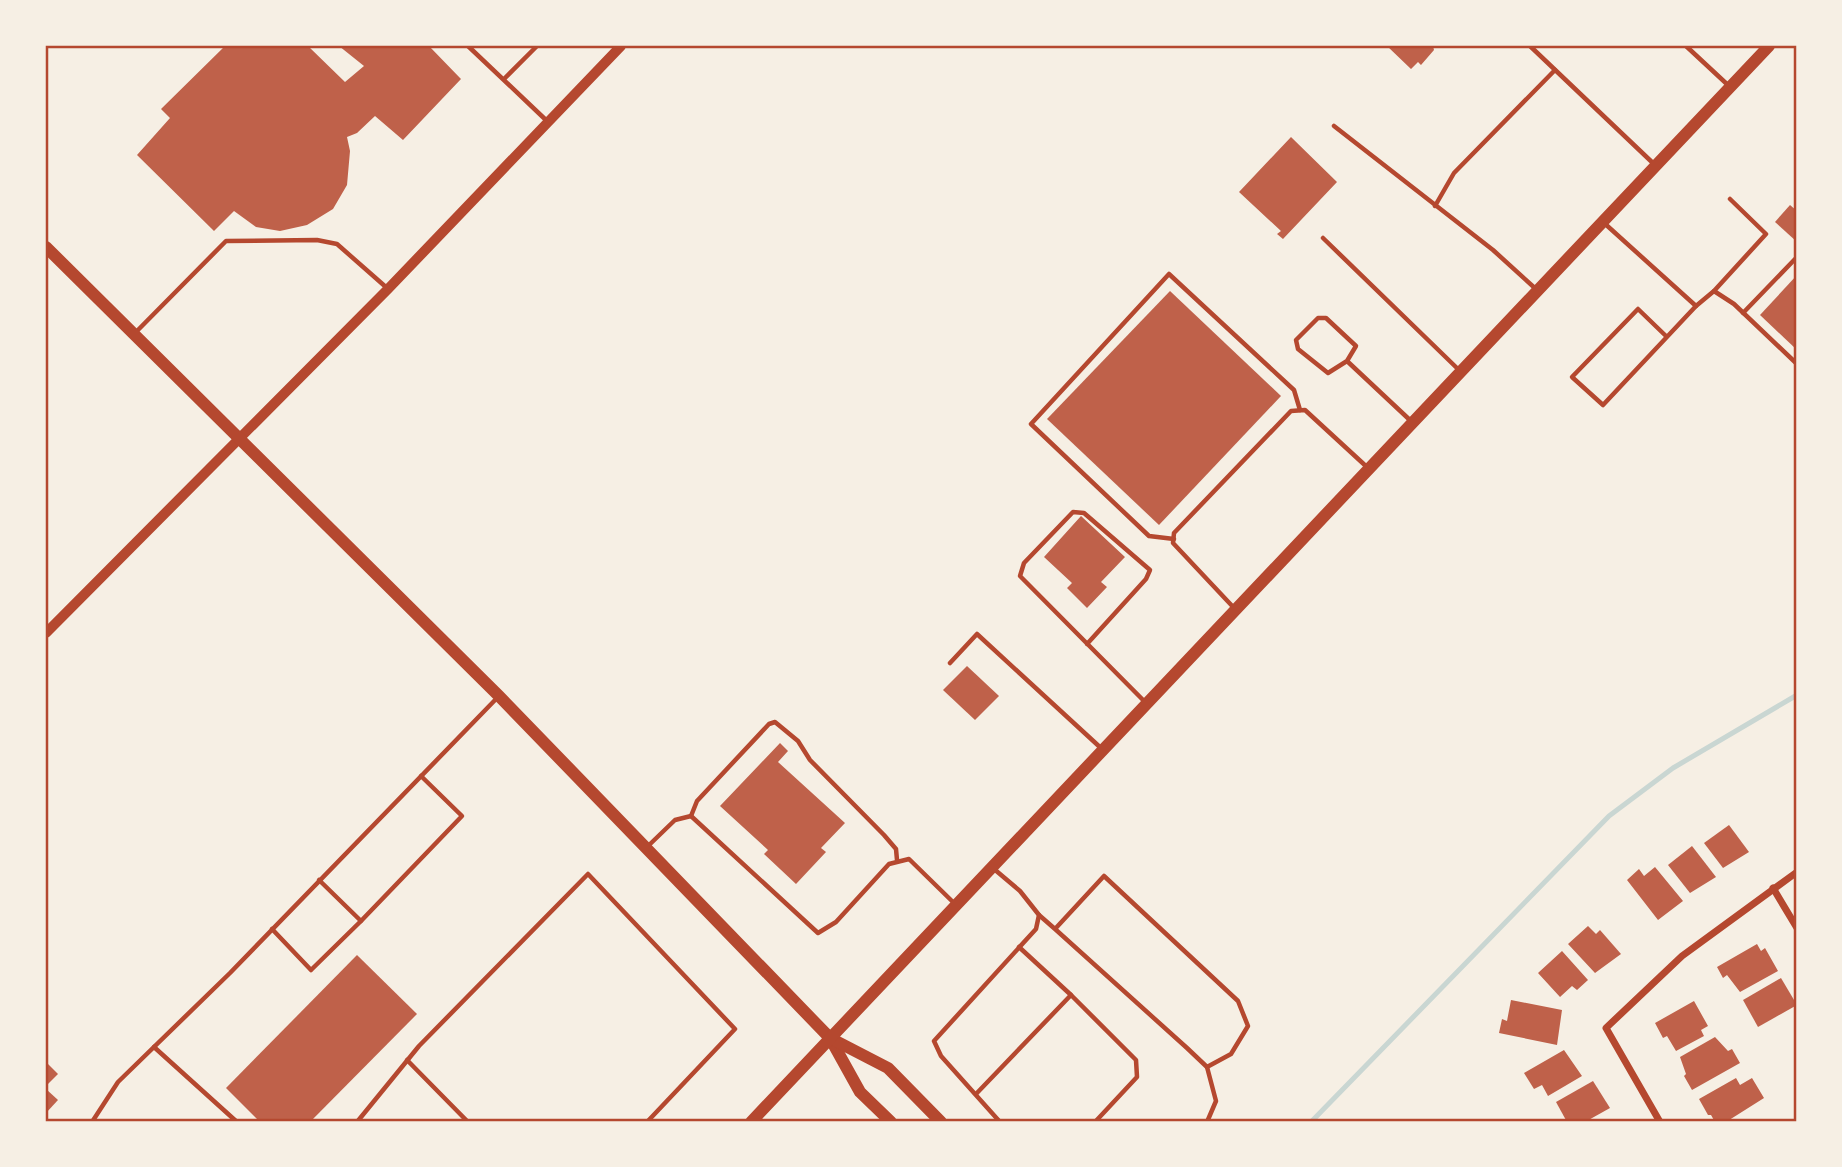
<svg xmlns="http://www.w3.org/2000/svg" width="1842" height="1167" font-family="'Playfair Display',serif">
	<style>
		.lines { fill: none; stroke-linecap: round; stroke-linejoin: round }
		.stream { stroke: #c9d6d2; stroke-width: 5 }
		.building { fill: #bf614a }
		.service { stroke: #b5482f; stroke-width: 4.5 }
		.minor { stroke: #b5482f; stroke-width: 7 }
		.tertiary { stroke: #b5482f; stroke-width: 10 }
		.secondary { stroke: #b5482f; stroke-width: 12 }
		.neatline { fill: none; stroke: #b5482f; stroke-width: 2.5 }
	</style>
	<rect width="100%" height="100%" fill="#f6efe4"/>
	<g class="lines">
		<!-- stream -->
		<path class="stream" d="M 1311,1122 L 1609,816 L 1673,768 L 1797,695"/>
	</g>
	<!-- building -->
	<g class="building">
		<path d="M 225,46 L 308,46 L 345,82 L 364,66 L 339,46 L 429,46 L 461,79 L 403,140 L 375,116 L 357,133 L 347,137 L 350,151 L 347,185 L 333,209 L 307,225 L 280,231 L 256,227 L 234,211 L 214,231 L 137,155 L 170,118 L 161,109 Z"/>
		<path d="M 1387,46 L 1433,46 L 1434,50 L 1421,65 L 1418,62 L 1411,69 Z"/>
		<path d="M 1291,137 L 1337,182 L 1283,239 L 1277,234 L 1281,231 L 1239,192 Z"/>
		<path d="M 1790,205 L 1797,211 L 1797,242 L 1775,222 Z"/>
		<path d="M 1797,275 L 1797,350 L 1760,315 Z"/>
		<path d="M 1170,291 L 1281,396 L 1159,525 L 1047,419 Z"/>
		<path d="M 1081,516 L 1125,557 L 1101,582 L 1107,587 L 1087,608 L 1067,588 L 1072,583 L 1044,557 Z"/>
		<path d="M 967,666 L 999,696 L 975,720 L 943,690 Z"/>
		<path d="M 780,743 L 788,751 L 778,762 L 845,823 L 821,848 L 826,852 L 796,884 L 764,854 L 768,850 L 720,806 Z"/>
		<path d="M 1729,825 L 1749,852 L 1723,868 L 1704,843 Z"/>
		<path d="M 1692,846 L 1716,877 L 1690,893 L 1668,865 Z"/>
		<path d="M 1655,867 L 1683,901 L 1658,920 L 1627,880 L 1639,869 L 1644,876 Z"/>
		<path d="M 1588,926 L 1596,934 L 1600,930 L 1621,954 L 1595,973 L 1568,944 Z"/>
		<path d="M 1757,944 L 1761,951 L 1765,948 L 1778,971 L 1740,992 L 1727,975 L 1723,978 L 1717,967 Z"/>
		<path d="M 1562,951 L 1588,980 L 1577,990 L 1572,986 L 1560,997 L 1538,973 Z"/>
		<path d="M 357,955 L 417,1014 L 310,1122 L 260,1122 L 226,1088 Z"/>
		<path d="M 1781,978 L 1797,1005 L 1758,1027 L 1743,1000 Z"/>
		<path d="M 1511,1000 L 1562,1010 L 1557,1045 L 1499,1033 L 1502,1019 L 1507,1021 Z"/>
		<path d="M 1694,1001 L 1708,1026 L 1701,1030 L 1704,1036 L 1676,1051 L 1667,1036 L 1663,1038 L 1655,1023 Z"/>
		<path d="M 1715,1037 L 1728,1051 L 1732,1049 L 1740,1063 L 1692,1090 L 1684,1076 L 1686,1074 L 1680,1057 Z"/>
		<path d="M 1564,1050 L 1582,1076 L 1548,1096 L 1542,1085 L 1534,1089 L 1524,1073 Z"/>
		<path d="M 46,1062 L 58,1074 L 46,1086 Z"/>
		<path d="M 1736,1078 L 1740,1085 L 1752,1078 L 1764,1098 L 1726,1122 L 1715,1122 L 1711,1115 L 1708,1115 L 1699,1099 Z"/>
		<path d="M 1593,1081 L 1610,1108 L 1585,1122 L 1567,1122 L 1556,1102 Z"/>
		<path d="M 46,1089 L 58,1100 L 46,1113 Z"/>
	</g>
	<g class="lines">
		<!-- service -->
		<g class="service">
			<path d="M 468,46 L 547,121"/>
			<path d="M 1530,46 L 1655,165"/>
			<path d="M 1686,46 L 1729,86"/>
			<path d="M 504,79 L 537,46"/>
			<path d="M 1334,126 L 1493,250 L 1537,290"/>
			<path d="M 1435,206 L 1454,173 L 1555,70"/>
			<path d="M 1603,222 L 1696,306 L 1714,291 L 1734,304 L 1797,364"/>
			<path d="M 1323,238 L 1460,371"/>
			<path d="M 1714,291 L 1766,234 L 1730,199"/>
			<path d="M 1743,313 L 1797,257"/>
			<path d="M 136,332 L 226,241 L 317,240 L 337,244 L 387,288"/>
			<path d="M 1667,337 L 1638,309 L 1572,377 L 1603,405 L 1696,306"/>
			<path d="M 1347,361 L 1356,346 L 1326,318 L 1318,318 L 1296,340 L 1298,349 L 1328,373 L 1347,361 L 1412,422"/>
			<path d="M 1174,539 L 1149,536 L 1031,424 L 1169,274 L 1294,390 L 1300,410"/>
			<path d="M 1235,609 L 1173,543 L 1174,533 L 1291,411 L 1305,410 L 1368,468"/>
			<path d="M 1087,644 L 1146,579 L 1150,570 L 1084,513 L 1073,512 L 1024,563 L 1020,576 L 1146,703"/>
			<path d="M 950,663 L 977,634 L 1102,749"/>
			<path d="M 691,816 L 697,801 L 769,724 L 775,722 L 798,741 L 810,760 L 884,835 L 896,849 L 897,860"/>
			<path d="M 647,847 L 675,820 L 691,816 L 818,933 L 836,922 L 889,864 L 909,859 L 955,904"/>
			<path d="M 994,869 L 1020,891 L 1039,915 L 1036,929 L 934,1041 L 941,1056 L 1000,1122"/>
			<path d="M 319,880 L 361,921 L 462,816 L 421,776"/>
			<path d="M 1039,915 L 1055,929 L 1187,1048 L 1207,1067 L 1231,1054 L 1248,1026 L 1238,1001 L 1104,876 L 1055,929"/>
			<path d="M 272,929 L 311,970 L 361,921"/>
			<path d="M 1071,995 L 1136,1060 L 1137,1077 L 1095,1122"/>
			<path d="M 154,1047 L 237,1122"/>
			<path d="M 407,1060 L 468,1122"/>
			<path d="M 1207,1067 L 1216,1101 L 1207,1122"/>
			<path d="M 976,1094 L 1071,995 L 1019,947"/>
			<path d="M 92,1122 L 118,1082 L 230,973 L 497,698"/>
			<path d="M 357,1122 L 419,1046 L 588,874 L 735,1029 L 647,1122"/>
		</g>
		<!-- minor -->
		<g class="minor">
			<path d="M 1773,888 L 1797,928"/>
			<path d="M 1660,1122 L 1606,1028 L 1682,956 L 1797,872"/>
		</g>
		<!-- tertiary -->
		<path class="tertiary" d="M 46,633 L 388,289 L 621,46"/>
		<!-- secondary -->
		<g class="secondary">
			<path d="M 46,247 L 499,696 L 830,1038 L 860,1092 L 891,1122"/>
			<path d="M 830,1038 L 888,1068 L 941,1122"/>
			<path d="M 751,1122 L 1769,46"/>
		</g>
	</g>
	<!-- border -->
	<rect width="1842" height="1167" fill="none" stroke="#f6efe4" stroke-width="94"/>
	<rect x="47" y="47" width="1748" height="1073" class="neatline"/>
</svg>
